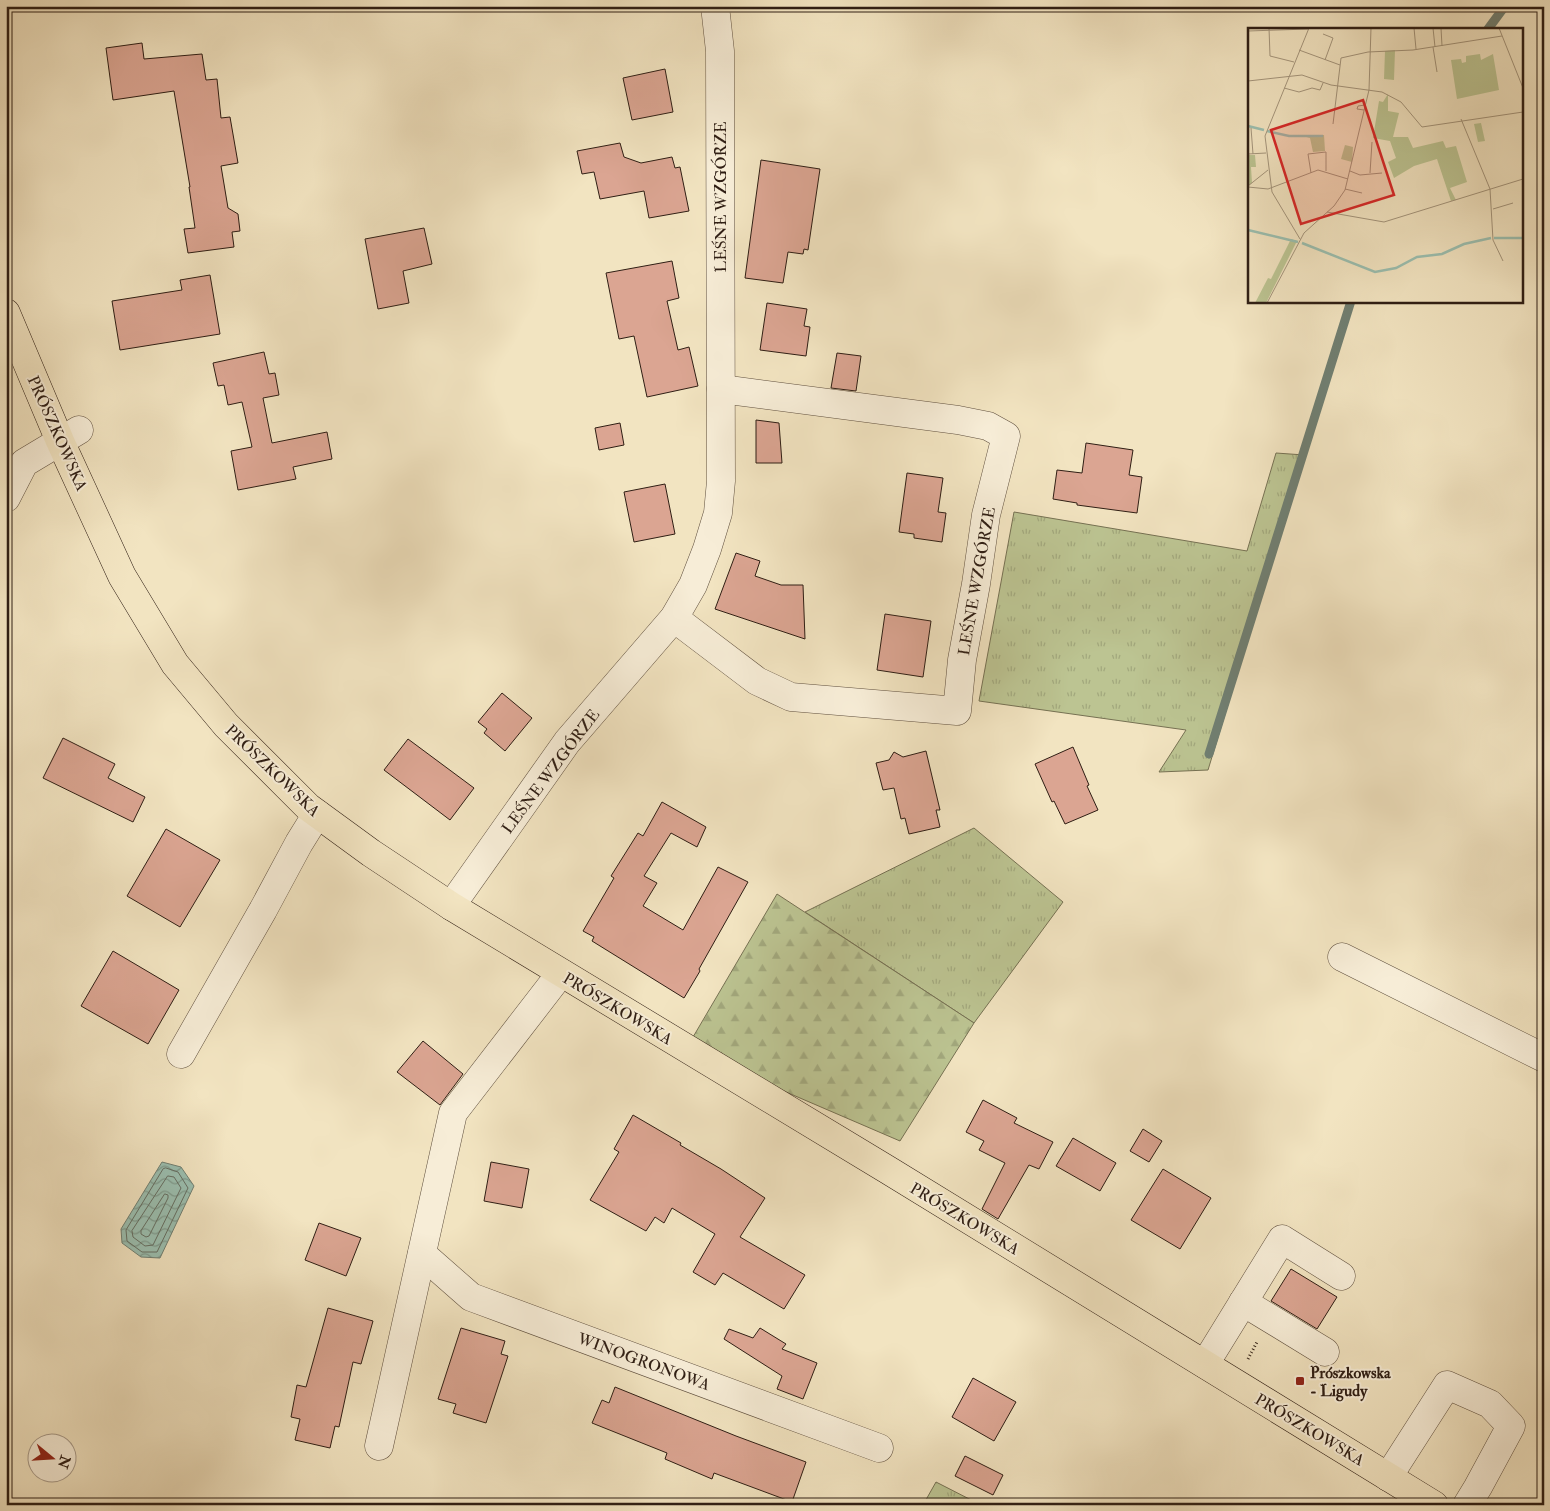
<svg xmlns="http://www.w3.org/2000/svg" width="1550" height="1511" font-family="'IM FELL Double Pica',serif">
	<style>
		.grass { fill: url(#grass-tufts); stroke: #767153 }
		.forest { fill: url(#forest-firs); stroke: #767153 }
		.water { fill: url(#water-waves); stroke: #707f72 }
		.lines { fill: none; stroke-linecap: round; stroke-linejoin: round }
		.shore { stroke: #656e62; stroke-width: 1 }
		.stream { stroke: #707f72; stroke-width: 9 }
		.building { fill: #dba592; stroke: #2f1e14 }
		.minor-casing { stroke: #60503f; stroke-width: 29 }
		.major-casing { stroke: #2f1e14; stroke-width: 29 }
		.path { stroke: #2f1e14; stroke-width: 3; stroke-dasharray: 1 2.5; stroke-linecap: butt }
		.minor { stroke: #f7edd7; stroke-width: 28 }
		.major { stroke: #f2e4c1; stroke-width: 28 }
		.poi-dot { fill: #8f2418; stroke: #f7edd7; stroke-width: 2 }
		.labels { text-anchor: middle; stroke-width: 4; stroke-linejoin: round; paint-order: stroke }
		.street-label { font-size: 16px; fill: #2f1e14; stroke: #f7edd7 }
		.poi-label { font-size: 16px; font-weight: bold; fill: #2f1e14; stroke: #f7edd7; text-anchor: start }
		.inset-river { fill: none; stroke: #9bbfb0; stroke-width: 2.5 }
		.inset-road { fill: none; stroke: #a4957c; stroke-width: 1 }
		.view { fill: #d62828; fill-opacity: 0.15; stroke: #d62828; stroke-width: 2.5 }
		.inset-edge { fill: none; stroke: #2f1e14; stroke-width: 2.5 }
	</style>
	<defs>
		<pattern id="grass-tufts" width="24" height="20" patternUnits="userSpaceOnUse" patternTransform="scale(1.25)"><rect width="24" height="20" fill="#bcc492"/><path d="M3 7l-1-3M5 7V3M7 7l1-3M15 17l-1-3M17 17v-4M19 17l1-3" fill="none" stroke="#a2a87d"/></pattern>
		<pattern id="forest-firs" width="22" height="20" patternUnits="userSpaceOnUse" patternTransform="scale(1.25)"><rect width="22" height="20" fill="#bcc492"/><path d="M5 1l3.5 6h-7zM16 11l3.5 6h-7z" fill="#a2a87d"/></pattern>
		<pattern id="water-waves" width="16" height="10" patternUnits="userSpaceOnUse" patternTransform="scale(1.25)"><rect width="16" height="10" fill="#9bbfb0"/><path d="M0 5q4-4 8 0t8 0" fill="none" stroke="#7f9b8e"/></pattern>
	</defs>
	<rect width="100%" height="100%" fill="#f2e4c1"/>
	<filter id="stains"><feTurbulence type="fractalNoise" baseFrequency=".004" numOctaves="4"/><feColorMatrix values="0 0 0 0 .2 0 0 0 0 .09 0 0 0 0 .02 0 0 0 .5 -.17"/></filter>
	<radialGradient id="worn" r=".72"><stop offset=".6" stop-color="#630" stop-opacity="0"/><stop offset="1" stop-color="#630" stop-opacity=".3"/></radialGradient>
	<!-- grass -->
	<g class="grass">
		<path d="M 1276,453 L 1304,455 L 1208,770 L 1159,772 L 1186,730 L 979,701 L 1014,512 L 1247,551 Z"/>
		<path d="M 974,828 L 1063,902 L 974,1023 L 805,912 Z"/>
		<path d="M 936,1482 L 981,1505 L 923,1505 Z"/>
	</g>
	<!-- forest -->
	<path class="forest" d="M 777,894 L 974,1023 L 900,1141 L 686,1049 Z"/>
	<!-- water -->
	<path class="water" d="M 162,1162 L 181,1167 L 194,1186 L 160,1258 L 141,1257 L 122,1243 L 121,1229 Z"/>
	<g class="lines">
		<!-- shore -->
		<g class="shore">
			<path d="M 166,1168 L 178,1172 L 188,1188 L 157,1252 L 142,1252 L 127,1241 L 126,1230 L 163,1169 Z"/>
			<path d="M 168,1176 L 174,1177 L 181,1188 L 153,1245 L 145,1246 L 133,1237 L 132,1231 Z"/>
			<path d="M 165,1194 L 168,1195 L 168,1198 L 149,1236 L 146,1237 L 141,1234 L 141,1231 Z"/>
		</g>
		<!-- stream -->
		<g class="stream">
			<path d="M 1488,29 L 1505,6"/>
			<path d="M 1209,754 L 1351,301"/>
		</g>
	</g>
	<!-- building -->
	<g class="building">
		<path d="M 142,43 L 144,59 L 202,54 L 206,80 L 217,79 L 221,118 L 230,117 L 238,163 L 221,166 L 228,208 L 238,214 L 240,231 L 232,232 L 234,247 L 188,253 L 184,229 L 195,228 L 189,187 L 190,187 L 174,91 L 113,100 L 106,48 Z"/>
		<path d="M 665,69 L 673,112 L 632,120 L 623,78 Z"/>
		<path d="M 620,143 L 624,157 L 641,163 L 672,157 L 675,168 L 680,167 L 689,211 L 649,218 L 644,191 L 600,199 L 594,172 L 582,174 L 577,151 Z"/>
		<path d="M 761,160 L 820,169 L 808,250 L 804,249 L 803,254 L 788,252 L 783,283 L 745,278 Z"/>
		<path d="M 424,228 L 432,264 L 403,271 L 409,303 L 378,309 L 365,239 Z"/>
		<path d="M 672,261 L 679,298 L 667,301 L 678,350 L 689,347 L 698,386 L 647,397 L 634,336 L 619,339 L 606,273 Z"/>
		<path d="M 210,275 L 220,334 L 120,350 L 112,301 L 182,290 L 180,280 Z"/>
		<path d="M 767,303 L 807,309 L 804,326 L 810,327 L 806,356 L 760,350 Z"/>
		<path d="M 264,352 L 269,374 L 275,373 L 279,395 L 263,398 L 272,443 L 327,432 L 332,459 L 293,467 L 296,479 L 238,490 L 231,451 L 252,447 L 242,402 L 228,405 L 224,385 L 218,386 L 213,363 Z"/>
		<path d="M 837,353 L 861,356 L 856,391 L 831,388 Z"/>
		<path d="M 756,420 L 779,423 L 782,463 L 756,463 Z"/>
		<path d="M 620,423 L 624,445 L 599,450 L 595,428 Z"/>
		<path d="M 1086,443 L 1133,450 L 1129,475 L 1142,477 L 1137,513 L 1077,505 L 1077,503 L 1053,499 L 1057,470 L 1082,473 Z"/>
		<path d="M 907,473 L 943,478 L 938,512 L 946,513 L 942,542 L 914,538 L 914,534 L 899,532 Z"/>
		<path d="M 665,484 L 675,534 L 634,542 L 624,492 Z"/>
		<path d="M 736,553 L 760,561 L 755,576 L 781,585 L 803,585 L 805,639 L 715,609 Z"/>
		<path d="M 885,614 L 931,621 L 923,677 L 877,670 Z"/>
		<path d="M 502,693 L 532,718 L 505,751 L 484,733 L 487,729 L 478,722 Z"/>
		<path d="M 63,738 L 115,764 L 108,778 L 145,797 L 133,822 L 43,778 Z"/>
		<path d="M 408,739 L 474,788 L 450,820 L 384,770 Z"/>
		<path d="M 1073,747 L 1089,785 L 1087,786 L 1098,810 L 1065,824 L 1054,801 L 1052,802 L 1035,764 Z"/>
		<path d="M 926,751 L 940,810 L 936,810 L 940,827 L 909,834 L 905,818 L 901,819 L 894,788 L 883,790 L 876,763 L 889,760 L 894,752 L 903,757 Z"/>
		<path d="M 662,802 L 706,827 L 697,847 L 671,833 L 644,876 L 657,883 L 643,906 L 683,930 L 718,867 L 748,882 L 699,969 L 700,971 L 684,998 L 592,941 L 594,937 L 583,931 L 614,878 L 611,876 L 638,833 L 643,836 Z"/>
		<path d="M 166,829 L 220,860 L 180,927 L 127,896 Z"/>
		<path d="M 113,951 L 179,990 L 148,1044 L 81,1006 Z"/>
		<path d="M 423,1041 L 463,1074 L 440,1105 L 397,1072 Z"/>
		<path d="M 983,1100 L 1017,1118 L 1014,1123 L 1053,1142 L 1039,1169 L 1029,1165 L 998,1219 L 982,1209 L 1005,1163 L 979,1150 L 984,1141 L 966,1132 Z"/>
		<path d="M 633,1115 L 681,1143 L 680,1145 L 721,1169 L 765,1198 L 740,1237 L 805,1275 L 784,1309 L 723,1273 L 715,1285 L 693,1272 L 715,1234 L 672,1208 L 664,1223 L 655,1217 L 646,1231 L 590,1200 L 619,1152 L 614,1149 Z"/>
		<path d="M 1143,1129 L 1162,1141 L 1149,1162 L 1130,1151 Z"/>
		<path d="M 1073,1138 L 1116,1163 L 1100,1191 L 1056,1166 Z"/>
		<path d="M 491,1162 L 529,1169 L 522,1208 L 484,1201 Z"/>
		<path d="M 1163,1169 L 1211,1198 L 1180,1249 L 1131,1220 Z"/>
		<path d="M 319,1223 L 361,1238 L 346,1276 L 305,1260 Z"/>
		<path d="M 1291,1269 L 1337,1297 L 1317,1329 L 1271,1301 Z"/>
		<path d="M 328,1308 L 373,1321 L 361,1364 L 353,1362 L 339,1427 L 335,1426 L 330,1448 L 295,1440 L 300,1419 L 291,1417 L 297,1385 L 306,1387 Z"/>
		<path d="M 461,1328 L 505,1341 L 501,1354 L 508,1356 L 486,1423 L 453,1413 L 456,1404 L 438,1399 Z"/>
		<path d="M 760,1328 L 786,1344 L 782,1349 L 817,1363 L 803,1399 L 777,1389 L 782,1376 L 724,1339 L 729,1329 L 753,1338 Z"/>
		<path d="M 973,1378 L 1016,1402 L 994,1441 L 952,1417 Z"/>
		<path d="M 615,1387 L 736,1436 L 806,1462 L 792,1502 L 714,1473 L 712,1479 L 665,1459 L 667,1453 L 592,1423 L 602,1400 L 609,1403 Z"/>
		<path d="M 965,1456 L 1003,1475 L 993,1495 L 955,1476 Z"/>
	</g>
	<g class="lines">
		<!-- minor casing -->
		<g class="minor-casing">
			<g id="minor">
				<path d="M 6,498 L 24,463 L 79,430"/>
				<path d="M 674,618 L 757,681 L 791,697 L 957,711 L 962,660 L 976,584 L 986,515 L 1006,436 L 988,426 L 958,420 L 721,389"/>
				<path d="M 451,906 L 567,742 L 674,618 L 693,585 L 707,549 L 718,513 L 721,481 L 720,51 L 715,6"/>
				<path d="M 1342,957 L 1544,1058"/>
				<path d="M 181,1054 L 263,910 L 299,843 L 317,814"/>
				<path d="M 422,1254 L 471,1297 L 879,1448"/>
				<path d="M 1243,1302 L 1325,1352"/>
				<path d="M 1205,1364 L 1282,1239 L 1341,1276"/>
				<path d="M 379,1446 L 453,1113 L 561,973"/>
				<path d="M 1388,1477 L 1447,1385 L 1490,1404 L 1511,1426 L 1478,1487 L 1467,1505"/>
			</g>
		</g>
		<!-- major casing -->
		<g class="major-casing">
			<path id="major" d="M 6,313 L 60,441 L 122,576 L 175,664 L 226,725 L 308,807 L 371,853 L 451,906 L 888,1170 L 1434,1505"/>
		</g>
		<!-- path -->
		<path class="path" d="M 1248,1359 L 1257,1342"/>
		<!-- minor -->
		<use href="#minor" class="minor"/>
		<!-- major -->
		<use href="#major" class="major"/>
	</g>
	<!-- markers -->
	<rect class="poi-dot" x="1295" y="1376" width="10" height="10" rx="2.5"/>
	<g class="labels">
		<!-- street labels -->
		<g class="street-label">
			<text transform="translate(720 197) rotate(-90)" y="6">LEŚNE WZGÓRZE</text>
			<text transform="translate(58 433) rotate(66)" y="6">PRÓSZKOWSKA</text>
			<text transform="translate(976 581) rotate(-80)" y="6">LEŚNE WZGÓRZE</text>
			<text transform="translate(273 770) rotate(44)" y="6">PRÓSZKOWSKA</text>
			<text transform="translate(550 771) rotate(-53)" y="6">LEŚNE WZGÓRZE</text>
			<text transform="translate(618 1008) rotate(31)" y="6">PRÓSZKOWSKA</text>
			<text transform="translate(965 1218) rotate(31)" y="6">PRÓSZKOWSKA</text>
			<text transform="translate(644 1361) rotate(20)" y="6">WINOGRONOWA</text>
			<text transform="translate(1310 1429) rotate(31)" y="6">PRÓSZKOWSKA</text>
		</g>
		<!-- poi labels -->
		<g class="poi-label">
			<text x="1310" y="1378">Prószkowska<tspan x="1310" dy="18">- Ligudy</tspan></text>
		</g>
	</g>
	<!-- overview -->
	<g transform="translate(1248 28)">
		<rect width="275" height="275" fill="#f2e4c1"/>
		<path d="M 147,22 L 146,52 L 136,51 L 137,23 ZM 232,26 L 233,32 L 245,26 L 251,62 L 209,71 L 203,32 L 213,31 L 214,35 L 218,34 L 218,28 ZM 140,66 L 140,83 L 151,85 L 145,109 L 160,109 L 165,120 L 195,113 L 198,120 L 208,118 L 219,154 L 202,160 L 208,172 L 203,173 L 189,131 L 166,138 L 146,150 L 140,134 L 148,130 L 142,113 L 125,110 L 131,73 L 135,74 ZM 233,95 L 237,113 L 230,114 L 226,96 ZM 76,107 L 77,123 L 65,124 L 62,110 L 55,108 ZM 0,127 L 7,127 L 8,139 L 3,139 L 4,155 L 0,158 ZM 43,211 L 49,213 L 18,275 L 7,275 L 20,250 L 23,251 Z" fill="#bcc492"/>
		<path d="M 97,117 L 105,119 L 104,134 L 93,131 Z" fill="#bcc492"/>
		<path class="inset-river" d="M 0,98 L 16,102M 19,103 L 41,108 L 75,108M 0,202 L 50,214M 246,210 L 275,210M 54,215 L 127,244 L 148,240 L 169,229 L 194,226 L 216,216 L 243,210"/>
		<path class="inset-road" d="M 21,0 L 22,28 L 46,34M 166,0 L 168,21M 185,0 L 187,19M 193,0 L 194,18M 251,0 L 275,60M 0,3 L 60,1M 75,6 L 85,10 L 77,32M 185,19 L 189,44M 51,22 L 92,37M 0,53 L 54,47 L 83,57 L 134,64 L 153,74 L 174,99 L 275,84M 36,60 L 51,64 L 64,60 L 72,62 L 75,55M 116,82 L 109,81 L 110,78 L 117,77M 213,91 L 242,161 L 245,212 L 255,233M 85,96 L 93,30 L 120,24 L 165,22 L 254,8M 3,100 L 5,126M 0,126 L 18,125M 102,143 L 112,147 L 134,145M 63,145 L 60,126 L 78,124 L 78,143M 122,145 L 124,114M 0,158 L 20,142M 0,159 L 20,161 L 70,142 L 100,151M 97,161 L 114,165M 245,181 L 265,175M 79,184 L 136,194 L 275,151M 52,211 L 24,164 L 17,108 L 61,0M 19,275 L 56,205 L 86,178 L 97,162 L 121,62 L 123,0"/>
		<path class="view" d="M 115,72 L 146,167 L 53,196 L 23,102 Z"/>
		<rect width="275" height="275" class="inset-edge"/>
	</g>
	<!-- margin -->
	<rect width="1550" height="1511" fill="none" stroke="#f2e4c1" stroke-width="25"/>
	<rect x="8" y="8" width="1535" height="1496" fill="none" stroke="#2f1e14" stroke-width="2.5"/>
	<rect x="12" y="12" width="1525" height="1486" fill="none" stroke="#2f1e14"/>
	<!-- north arrow -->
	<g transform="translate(52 1458) rotate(108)"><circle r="24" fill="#f7edd7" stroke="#a79a89"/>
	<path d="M0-4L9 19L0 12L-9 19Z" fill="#8f2418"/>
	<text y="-8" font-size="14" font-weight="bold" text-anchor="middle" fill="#2f1e14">N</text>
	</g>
	<rect width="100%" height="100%" filter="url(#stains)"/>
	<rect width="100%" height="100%" fill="url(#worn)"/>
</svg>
